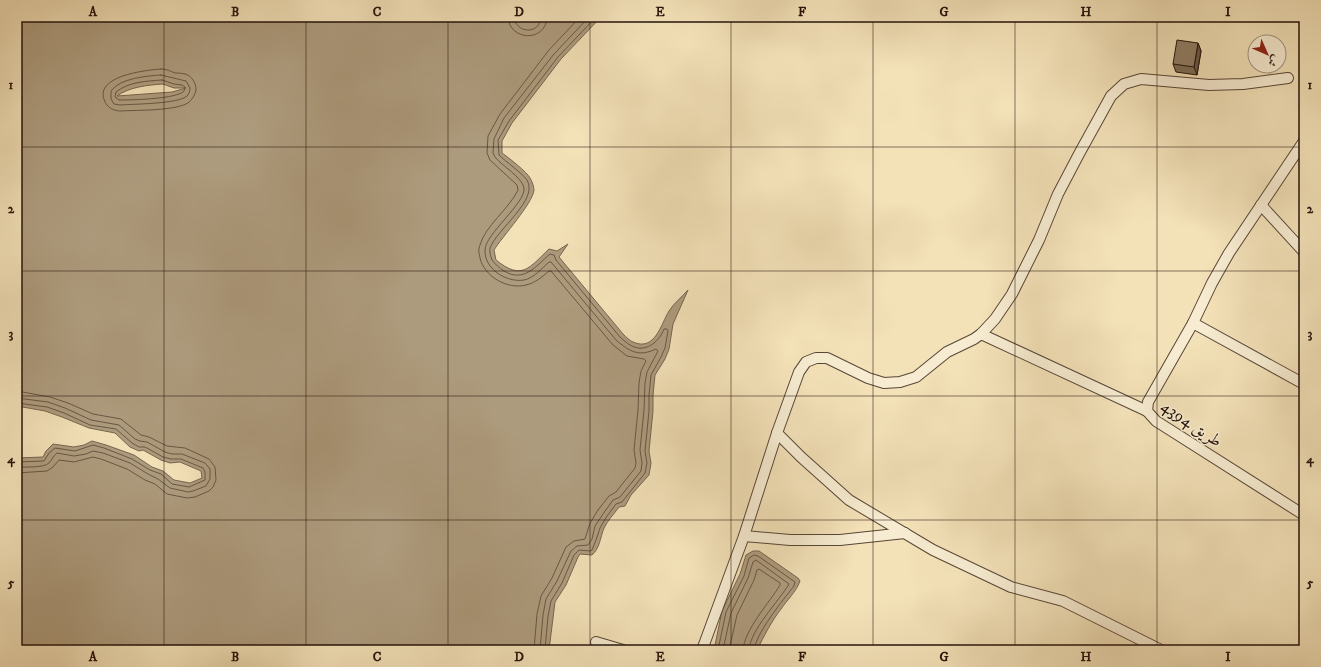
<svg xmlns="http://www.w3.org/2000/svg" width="1321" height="667" font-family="'IM FELL DW Pica',Amiri,serif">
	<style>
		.water { fill: #ad9b7d; stroke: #77654f; fill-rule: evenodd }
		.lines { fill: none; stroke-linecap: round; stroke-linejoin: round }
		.shore { stroke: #695744; stroke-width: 1 }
		.minor-casing { stroke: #584636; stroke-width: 12 }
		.minor { stroke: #f7ecd1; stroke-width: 10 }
		.wall { fill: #7c6c57; stroke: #25130b }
		.shaded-wall { fill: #655847; stroke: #25130b }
		.building { fill: #907e65; stroke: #25130b }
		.grid { fill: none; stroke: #25130b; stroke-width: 1; stroke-opacity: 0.55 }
		.labels { text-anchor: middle; stroke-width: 3; stroke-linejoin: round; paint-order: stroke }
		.street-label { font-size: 17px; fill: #25130b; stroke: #f7ecd1 }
		.neatline { fill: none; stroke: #25130b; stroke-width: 1.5 }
		.grid-label { font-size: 13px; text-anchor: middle; font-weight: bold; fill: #25130b }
	</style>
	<rect width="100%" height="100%" fill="#f3e1b8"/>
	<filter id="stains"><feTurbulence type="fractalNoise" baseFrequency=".005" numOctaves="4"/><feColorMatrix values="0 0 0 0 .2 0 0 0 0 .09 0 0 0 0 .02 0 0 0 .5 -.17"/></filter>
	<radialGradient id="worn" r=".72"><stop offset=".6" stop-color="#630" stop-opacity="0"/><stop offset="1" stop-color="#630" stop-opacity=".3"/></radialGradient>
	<!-- water -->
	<g class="water">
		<path d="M 17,17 L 521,17 L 525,20 L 530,21 L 533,17 L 601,17 L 561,59 L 512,123 L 502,141 L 502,153 C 509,158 527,172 530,178 C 532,181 534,187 534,190 C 533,203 502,237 494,250 L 496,260 C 522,281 529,268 549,249 L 557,251 L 568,244 L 559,257 L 623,334 C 626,337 630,341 633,342 C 655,352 661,324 669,311 C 674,303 682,297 688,290 L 673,324 L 669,349 L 665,359 L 655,375 L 653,395 L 653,411 L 649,451 L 651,463 L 649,475 L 631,495 L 625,506 L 619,507 C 614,514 608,520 604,528 C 600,538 600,548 592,555 L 580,554 L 578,557 L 566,585 L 555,602 L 549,650 L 17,650 L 17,458 L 43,457 L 46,451 L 53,444 L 74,447 L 84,445 L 92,441 L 106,445 L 134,455 L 152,467 L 163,471 L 174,480 L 190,483 L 202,478 L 201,471 L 180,462 L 170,463 L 161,460 L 143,450 L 139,451 L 130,447 L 115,433 L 89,428 L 62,417 L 45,411 L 17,406 ZM 163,84 L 174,88 L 186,88 L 172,92 L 117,96 C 129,87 148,85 163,84 Z"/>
		<path d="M 753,551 L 759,551 L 798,578 L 800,581 C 796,592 787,600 781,609 C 771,622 764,636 757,650 L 714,650 L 722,611 L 740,574 L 746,555 Z"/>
	</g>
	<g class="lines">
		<!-- shore -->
		<g class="shore">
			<path d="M 508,17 C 509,41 546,43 547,17"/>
			<path d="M 514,17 C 515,33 540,36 541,17"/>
			<path d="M 161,69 C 167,69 170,71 175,73 C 178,73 181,73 185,74 C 192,76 196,83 196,90 C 195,95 192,100 188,103 C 174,111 137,110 121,111 C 114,111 108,108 105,102 C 92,76 146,70 161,69 Z"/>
			<path d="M 161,75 L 186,81 L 190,88 C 190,91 189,94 187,96 C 178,104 133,104 120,105 L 114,104 L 111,99 L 111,91 C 120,78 147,76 161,75 Z"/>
			<path d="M 162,80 L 174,84 L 182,85 L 185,87 L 184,91 C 177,99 132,100 119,100 L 115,97 L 116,92 C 128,82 147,81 162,80 Z"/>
			<path d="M 17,391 L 50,397 L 68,403 L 93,414 L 121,419 L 141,435 L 149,437 L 167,446 L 185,448 L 209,459 L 215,467 L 216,480 L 213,487 L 209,491 L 195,497 L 187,498 L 167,494 L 155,484 L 145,480 L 127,469 L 101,459 L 93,457 L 74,462 L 59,460 L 53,467 L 47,471 L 17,473"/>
			<path d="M 17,398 L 48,402 L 65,408 L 91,420 L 119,425 L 135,439 L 140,441 L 147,442 L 165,452 L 172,454 L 182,454 L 205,463 L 210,469 L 210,479 L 206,486 L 193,491 L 188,492 L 170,488 L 158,479 L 148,474 L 130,463 L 103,453 L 93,451 L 86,454 L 74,456 L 57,453 C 53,456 52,460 49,463 C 44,468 24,467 17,467"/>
			<path d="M 17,403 L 47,407 L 64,413 L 90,425 L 116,429 L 132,443 L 139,447 L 145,447 L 163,457 L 171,459 L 181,459 L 203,468 L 205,472 L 205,480 L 189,487 L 172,484 L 161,474 L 150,470 L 132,459 L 104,448 L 93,445 L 75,451 L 55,448 L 49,453 L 44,461 L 17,462"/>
			<path d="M 534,650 L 537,614 L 541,596 L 552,578 L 566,547 L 574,541 L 585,539 L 590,523 L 598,510 L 609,496 L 616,492 L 635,468 L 636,463 L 634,450 L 638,410 L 639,383 L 641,371 L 646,361 L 644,359 L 627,356 L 613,345 L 551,271 L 549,271 C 542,277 535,283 526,285 C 507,290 484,276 480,258 C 479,253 478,250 480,245 C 485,226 509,209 518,190 L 517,185 L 490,160 L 487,153 L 488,136 L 500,114 L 549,50 L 580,17"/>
			<path d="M 540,650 L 543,615 L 546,599 L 557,581 L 571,551 L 577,546 L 588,545 L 592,539 L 595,526 L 603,514 L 613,500 L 620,497 L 641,471 L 642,463 L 640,450 L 644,410 L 645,383 L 647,372 L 658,351 L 656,349 C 639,357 630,352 616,340 L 551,262 L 549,262 C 541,269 534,278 524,280 C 507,283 484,269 485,250 C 485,234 526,203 524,188 C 522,177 502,166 495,157 L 493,153 L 494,139 L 504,118 L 554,54 L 589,17"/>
			<path d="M 545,650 L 548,616 L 551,601 L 562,583 L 574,555 L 579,550 L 590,551 L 592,550 L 596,540 L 600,528 L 607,516 L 616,504 L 622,502 L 645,473 L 647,463 L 645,451 L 649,411 L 649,395 L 651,375 L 661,357 L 665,348 L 668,331 L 667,329 L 664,329 C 659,342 645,354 630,345 C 627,343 623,340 620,337 L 556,260 L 554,255 L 550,254 C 536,266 524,283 504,271 C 499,268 495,264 492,260 C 491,257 489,252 490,248 C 497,229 539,200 527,180 C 523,174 505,161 499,155 L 498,140 L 509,121 L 558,57 L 596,17"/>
			<path d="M 718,650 L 726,612 L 744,576 L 749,558 L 754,555 L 758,556 L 795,582 L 794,586 C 783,600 756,633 754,650"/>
			<path d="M 723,650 L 731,613 L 748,578 L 753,562 L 756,560 L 789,584 C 779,601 750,630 749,650"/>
			<path d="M 729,650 L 737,615 L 754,580 L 757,570 L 759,569 L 780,583 L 780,585 C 770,602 744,630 743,650"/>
		</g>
		<!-- minor casing -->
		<g class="minor-casing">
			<g id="minor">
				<path d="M 1304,141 L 1229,253 L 1212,283 L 1193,323 L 1148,402 L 1147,411 L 1156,421 L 1304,515"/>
				<path d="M 1261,205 L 1304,252"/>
				<path d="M 1193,323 L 1304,384"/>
				<path d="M 981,334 L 1147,411"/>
				<path d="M 777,433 L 801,457 L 849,500 L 933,550 L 1011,587 L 1063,601 L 1161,650"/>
				<path d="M 744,536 L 790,540 L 840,540 L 905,533"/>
				<path d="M 596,642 L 623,650"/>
				<path d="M 702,650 L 744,536 L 777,433 L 799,372 L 806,362 L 816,358 L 827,358 L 868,378 L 884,383 L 900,382 L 916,377 L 947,352 L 974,339 L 981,334 L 995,319 L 1012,294 L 1039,240 L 1058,194 L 1079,154 L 1111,96 L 1124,84 L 1141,79 L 1209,85 L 1243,84 L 1288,78"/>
			</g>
		</g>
		<!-- minor -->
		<use href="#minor" class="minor"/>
	</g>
	<!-- wall -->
	<path class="wall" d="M 1198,43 L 1201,51 L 1197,75 L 1176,72 L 1173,64 Z"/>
	<!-- shaded-wall -->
	<path class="shaded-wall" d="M 1198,43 L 1201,51 L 1197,75 L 1194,67 Z"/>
	<!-- building -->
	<path class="building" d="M 1177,40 L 1198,43 L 1194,67 L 1173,64 Z"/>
	<!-- grid -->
	<path class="grid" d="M 164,17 L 164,650M 306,17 L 306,650M 448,17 L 448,650M 590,17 L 590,650M 731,17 L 731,650M 873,17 L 873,650M 1015,17 L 1015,650M 1157,17 L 1157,650M 17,147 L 1304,147M 17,271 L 1304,271M 17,396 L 1304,396M 17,520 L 1304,520"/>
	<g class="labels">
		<!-- street labels -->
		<g class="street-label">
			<text transform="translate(1192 423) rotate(34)" y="6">طريق 4394</text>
		</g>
	</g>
	<!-- margin -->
	<rect width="1321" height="667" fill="none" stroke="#f3e1b8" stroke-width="44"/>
	<!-- north arrow -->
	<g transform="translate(1267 54) rotate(135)"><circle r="19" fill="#f7ecd1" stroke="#a39582"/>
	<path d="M0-3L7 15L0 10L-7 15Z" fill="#8f2418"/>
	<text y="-6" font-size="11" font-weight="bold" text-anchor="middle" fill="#25130b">ش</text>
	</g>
	<rect x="22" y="22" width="1277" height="623" class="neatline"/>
	<g class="grid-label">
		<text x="93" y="16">A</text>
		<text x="235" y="16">B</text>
		<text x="377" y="16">C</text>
		<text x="519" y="16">D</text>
		<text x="660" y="16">E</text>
		<text x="802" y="16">F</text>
		<text x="944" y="16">G</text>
		<text x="1086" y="16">H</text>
		<text x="1228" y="16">I</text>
		<text x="11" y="89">1</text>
		<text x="1310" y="89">1</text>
		<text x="11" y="213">2</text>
		<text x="1310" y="213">2</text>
		<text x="11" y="338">3</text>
		<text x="1310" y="338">3</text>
		<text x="11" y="463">4</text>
		<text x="1310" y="463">4</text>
		<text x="11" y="587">5</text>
		<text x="1310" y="587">5</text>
		<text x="93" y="661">A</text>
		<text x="235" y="661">B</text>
		<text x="377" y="661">C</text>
		<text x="519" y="661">D</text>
		<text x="660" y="661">E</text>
		<text x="802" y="661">F</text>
		<text x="944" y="661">G</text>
		<text x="1086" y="661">H</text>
		<text x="1228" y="661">I</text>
	</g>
	<rect width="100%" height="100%" filter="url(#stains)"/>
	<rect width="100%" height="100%" fill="url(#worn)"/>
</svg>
